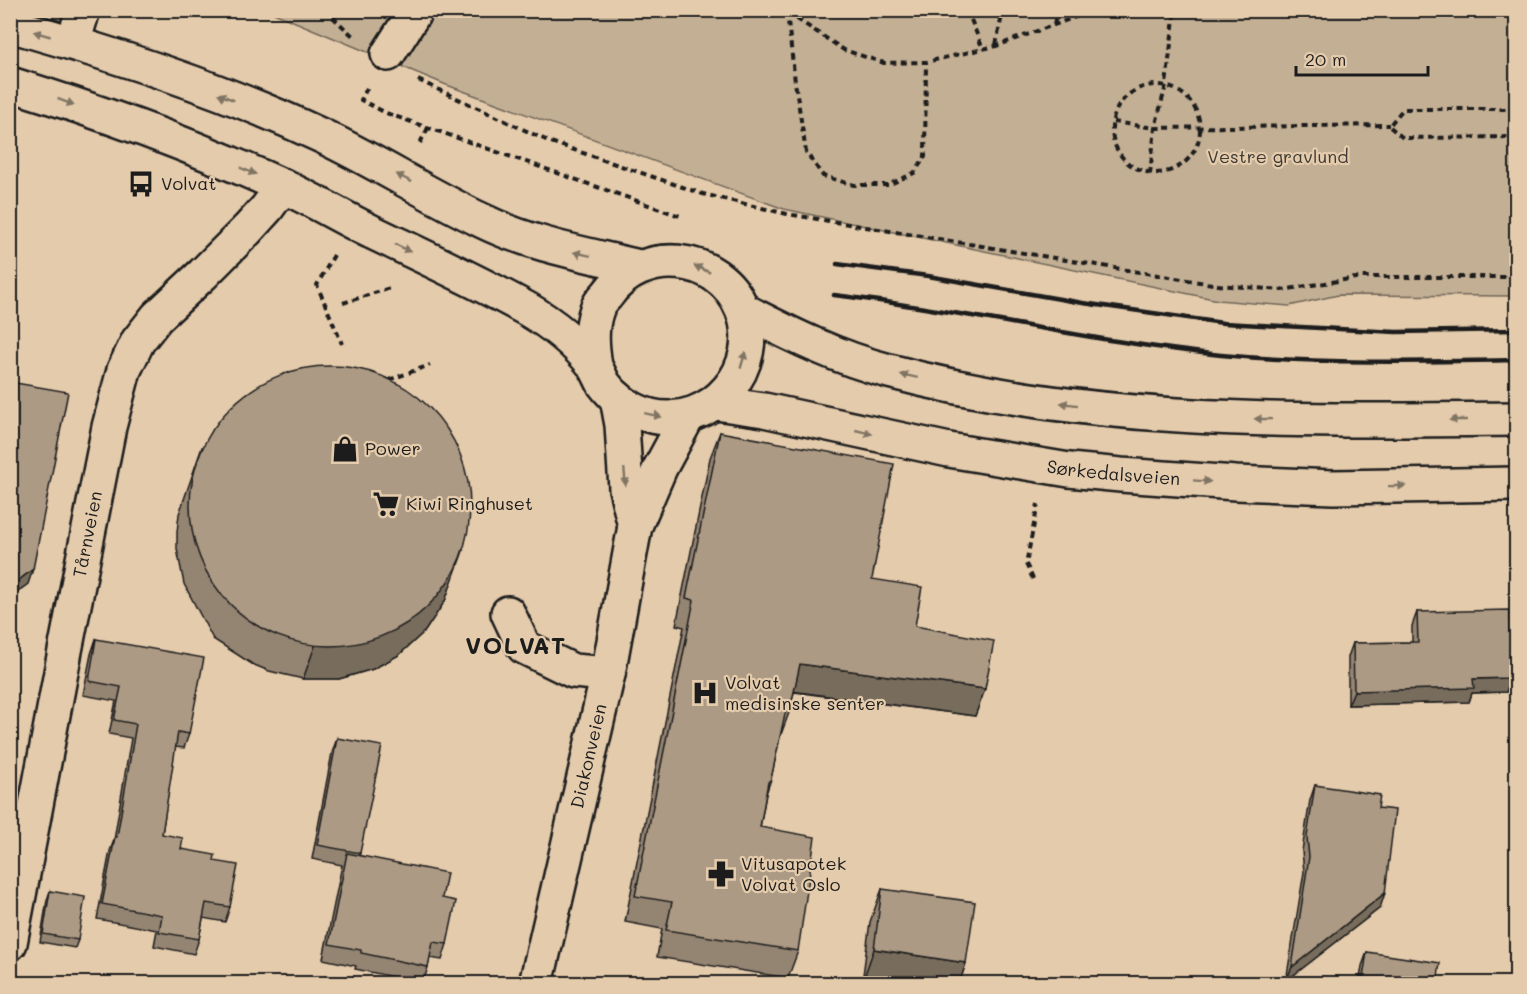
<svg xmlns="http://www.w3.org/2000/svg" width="1527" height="994" font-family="Mali,sans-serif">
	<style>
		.green { fill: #c3af94; stroke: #706658; stroke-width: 1.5 }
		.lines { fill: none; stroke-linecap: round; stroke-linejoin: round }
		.minor-casing { stroke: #1c1c1c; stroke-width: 38 }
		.major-casing { stroke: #1c1c1c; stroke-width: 38 }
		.path { stroke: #1c1c1c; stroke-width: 4; stroke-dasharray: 6 4.5; stroke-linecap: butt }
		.minor { stroke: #e4cbac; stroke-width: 33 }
		.major { stroke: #e4cbac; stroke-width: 33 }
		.rail { stroke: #1c1c1c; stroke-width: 4.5 }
		.wall { fill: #948472; stroke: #1c1c1c; stroke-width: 1.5 }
		.shaded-wall { fill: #786c5c; stroke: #1c1c1c; stroke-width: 1.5 }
		.building { fill: #ac9a84; stroke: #1c1c1c; stroke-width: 1.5 }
		.oneway { fill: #807464 }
		.labels { text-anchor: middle; stroke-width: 4.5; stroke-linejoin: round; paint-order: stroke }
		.park-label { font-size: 18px; fill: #3d3934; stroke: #e4cbac }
		.poi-label { font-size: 18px; fill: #1c1c1c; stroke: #e4cbac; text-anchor: start }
		.street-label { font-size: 18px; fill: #1c1c1c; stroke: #e4cbac }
		.district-label { font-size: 24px; font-weight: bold; letter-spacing: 1.5px; fill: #1c1c1c; stroke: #e4cbac }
	</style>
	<rect width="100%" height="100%" fill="#e4cbac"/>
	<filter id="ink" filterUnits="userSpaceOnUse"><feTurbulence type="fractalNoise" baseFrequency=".0167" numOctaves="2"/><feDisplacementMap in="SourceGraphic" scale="12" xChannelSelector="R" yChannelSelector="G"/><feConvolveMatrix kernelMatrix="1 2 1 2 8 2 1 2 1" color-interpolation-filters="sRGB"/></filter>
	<g filter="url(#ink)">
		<!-- green -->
		<path class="green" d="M 269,11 L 1516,11 L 1516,296 L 1338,295 L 1289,306 L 1218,300 L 784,209 L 444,84 Z"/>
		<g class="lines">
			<!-- minor casing -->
			<g class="minor-casing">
				<g id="minor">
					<path d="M 73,43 L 83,10"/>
					<path d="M 388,54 L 416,10"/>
					<path d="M 617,398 L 622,425 L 626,489 L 635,526"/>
					<path d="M 508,613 L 524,647 L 573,671 L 608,674"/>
					<path id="s1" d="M 10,943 L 65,651 L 109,427 L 124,370 L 138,341 L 157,317 L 203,274 L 248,229 L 267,208 L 283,186"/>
					<path id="s2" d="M 536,984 L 608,674 L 635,526 L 660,468 L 688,416"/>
				</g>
			</g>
			<!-- major casing -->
			<g class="major-casing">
				<g id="major">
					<path d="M 10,25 C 116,55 222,89 322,136 C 377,162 428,195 483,221 C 532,245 586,254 639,267"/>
					<path d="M 10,84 C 101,112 194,146 280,185 C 312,199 341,217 372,232 C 424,257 477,281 527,309 C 551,323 575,342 593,364 C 598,370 600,377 604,384 C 615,399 633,412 651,416 C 711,430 766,367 742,309 C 719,252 641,246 607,295 C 603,299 599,304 597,309 C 590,329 592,346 595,366"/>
					<path d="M 743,310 C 789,334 838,358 889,371 C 1093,426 1307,421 1516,419"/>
					<path id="s3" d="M 716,403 L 764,410 L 949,450 L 1069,470 L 1121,475 L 1236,483 L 1333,487 L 1516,484"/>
				</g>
			</g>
			<!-- path -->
			<g class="path">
				<path d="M 325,10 L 353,36"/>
				<path d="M 967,10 L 983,49"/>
				<path d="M 787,12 L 795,82 L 806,152 L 823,176 L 854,185 L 888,185 L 914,173 L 925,157 L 926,62"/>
				<path d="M 788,13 L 844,50 L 884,63 L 926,62 L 996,46 L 1095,10"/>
				<path d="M 1054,24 L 1057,10"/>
				<path d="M 996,45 L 1003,10"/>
				<path d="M 418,80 L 548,141 L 703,194 L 787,214 L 1218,285 L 1282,290 L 1362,277 L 1516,277"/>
				<circle cx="1156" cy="129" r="44"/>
				<path d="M 367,88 L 361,100 L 386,113 L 683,217"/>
				<path d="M 1516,109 L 1403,109 L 1389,126 L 1403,138 L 1516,137"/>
				<path d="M 1113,122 L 1155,128 L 1389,125"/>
				<path d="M 420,143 L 428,128"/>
				<path d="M 1150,174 L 1155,128 L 1166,85 L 1175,10"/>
				<path d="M 334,255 L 317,285 L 342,344"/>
				<path d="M 343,303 L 393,287"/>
				<path d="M 389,380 L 430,365"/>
				<path d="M 1033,579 L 1026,564 L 1038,504"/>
			</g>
			<!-- minor -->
			<use href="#minor" class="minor"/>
			<!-- major -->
			<use href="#major" class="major"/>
			<!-- rail -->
			<g class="rail">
				<path d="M 837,264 L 928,276 L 1083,303 L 1223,323 L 1396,332 L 1516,330"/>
				<path d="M 834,295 C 963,310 1091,342 1221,355 C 1319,364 1418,362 1516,360"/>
			</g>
		</g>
		<!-- wall -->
		<g class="wall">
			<path d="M 720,432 L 872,579 L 915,626 L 985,689 L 975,716 L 794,692 L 790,710 L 780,737 L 771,779 L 766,794 L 760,827 L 798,951 L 788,978 L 657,957 L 662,929 L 625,922 L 684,627 L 676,625 L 710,458 Z"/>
			<path d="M 202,447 L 451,584 L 445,601 L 425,631 L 399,655 L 373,669 L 339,679 L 303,679 L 269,671 L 252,664 L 213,639 L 184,584 L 177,549 L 177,532 L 179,514 Z"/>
			<path d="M 1417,612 L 1506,692 L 1472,693 L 1469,702 L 1348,705 L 1348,657 L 1353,643 L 1412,642 L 1412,626 Z"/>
			<path d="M 96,639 L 189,734 L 184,748 L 175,747 L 162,834 L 181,849 L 214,861 L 230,907 L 225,922 L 203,918 L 199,939 L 194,954 L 154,946 L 157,930 L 97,919 L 110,851 L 114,840 L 131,738 L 109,734 L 116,701 L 83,695 L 91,654 Z"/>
			<path d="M 337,738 L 360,853 L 359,856 L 442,898 L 447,944 L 442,960 L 430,958 L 428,967 L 423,983 L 355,969 L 356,966 L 323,959 L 342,865 L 312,859 L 332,753 Z"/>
			<path d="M 1315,785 L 1378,808 L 1380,908 L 1286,981 L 1304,872 L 1302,851 L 1310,800 Z"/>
			<path d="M 882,889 L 966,963 L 959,984 L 868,984 L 862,983 L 870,922 Z"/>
			<path d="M 50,891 L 78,940 L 75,948 L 40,942 L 47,900 Z"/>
			<path d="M 1367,952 L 1437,984 L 1359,984 L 1362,966 Z"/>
		</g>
		<!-- shaded-wall -->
		<g class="shaded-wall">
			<path d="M 463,551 L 445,601 L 425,631 L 399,655 L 373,669 L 339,679 L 303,679 L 315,646 Z"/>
			<path d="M 33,569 L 28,584 L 13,595 L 19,580 Z"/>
			<path d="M 800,664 L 985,689 L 975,716 L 791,691 Z"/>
			<path d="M 1511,678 L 1506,692 L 1472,693 L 1469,702 L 1348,705 L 1354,691 L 1473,679 Z"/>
			<path d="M 1385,893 L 1380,908 L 1286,981 L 1292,967 Z"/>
			<path d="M 874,949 L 966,963 L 959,984 L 868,984 L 862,983 Z"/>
		</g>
		<!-- building -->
		<g class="building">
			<circle cx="330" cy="506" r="140"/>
			<path d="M 10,382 L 68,392 L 33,569 L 19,580 L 10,627 Z"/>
			<path d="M 720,432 L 894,464 L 872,579 L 922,587 L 915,626 L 994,641 L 985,689 L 800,664 L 790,710 L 786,709 L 771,779 L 768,782 L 760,827 L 815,837 L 798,951 L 666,930 L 672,902 L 635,896 L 694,600 L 686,598 Z"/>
			<path d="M 1509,610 L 1511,678 L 1473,679 L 1474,688 L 1354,691 L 1353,643 L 1418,642 L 1417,612 Z"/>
			<path d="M 96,639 L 204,658 L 189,734 L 178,732 L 162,834 L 183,838 L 181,849 L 215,855 L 214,861 L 238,865 L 230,907 L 206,903 L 199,939 L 159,932 L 162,915 L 102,904 L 115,837 L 117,837 L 136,724 L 114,720 L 121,687 L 89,681 Z"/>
			<path d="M 337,738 L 382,746 L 360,853 L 317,845 Z"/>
			<path d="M 1315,785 L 1380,795 L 1378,808 L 1395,810 L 1385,893 L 1292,967 L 1309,857 L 1307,837 Z"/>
			<path d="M 347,853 L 447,873 L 442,898 L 456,901 L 447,944 L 433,942 L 428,967 L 361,953 L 361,950 L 329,944 Z"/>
			<path d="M 882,889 L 975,902 L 966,963 L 874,949 Z"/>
			<path d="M 50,891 L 85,897 L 78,940 L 43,934 Z"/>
			<path d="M 1367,952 L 1440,963 L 1437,984 L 1362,984 Z"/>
		</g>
		<!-- one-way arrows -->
		<defs><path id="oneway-solid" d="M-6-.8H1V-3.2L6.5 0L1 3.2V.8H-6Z" transform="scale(1.5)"/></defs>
		<g class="oneway">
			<use href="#oneway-solid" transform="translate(42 34) rotate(-164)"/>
			<use href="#oneway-solid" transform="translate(226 97) rotate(-158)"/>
			<use href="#oneway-solid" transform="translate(66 102) rotate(20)"/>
			<use href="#oneway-solid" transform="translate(248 171) rotate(23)"/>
			<use href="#oneway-solid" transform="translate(404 178) rotate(-152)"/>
			<use href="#oneway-solid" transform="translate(403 248) rotate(26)"/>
			<use href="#oneway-solid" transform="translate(582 254) rotate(-168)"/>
			<use href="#oneway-solid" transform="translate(702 269) rotate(-156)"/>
			<use href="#oneway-solid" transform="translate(743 360) rotate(-74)"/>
			<use href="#oneway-solid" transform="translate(909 376) rotate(-168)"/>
			<use href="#oneway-solid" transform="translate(1069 404) rotate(-173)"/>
			<use href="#oneway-solid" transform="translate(653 415) rotate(12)"/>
			<use href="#oneway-solid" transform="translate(1263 419) rotate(-179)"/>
			<use href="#oneway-solid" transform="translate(1458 420) rotate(180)"/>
			<use href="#oneway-solid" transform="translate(864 432) rotate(13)"/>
			<use href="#oneway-solid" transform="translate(625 477) rotate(85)"/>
			<use href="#oneway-solid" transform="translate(1202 481) rotate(4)"/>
			<use href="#oneway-solid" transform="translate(1397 486) rotate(-1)"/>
		</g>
	</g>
	<!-- icons -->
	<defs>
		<g id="bus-bare" transform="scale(2.07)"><path d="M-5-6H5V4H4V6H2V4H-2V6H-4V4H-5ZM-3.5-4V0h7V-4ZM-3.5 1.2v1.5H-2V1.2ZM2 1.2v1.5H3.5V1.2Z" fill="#1c1c1c" stroke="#e4cbac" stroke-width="2.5" paint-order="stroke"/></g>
		<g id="shop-bare" transform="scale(2.07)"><path d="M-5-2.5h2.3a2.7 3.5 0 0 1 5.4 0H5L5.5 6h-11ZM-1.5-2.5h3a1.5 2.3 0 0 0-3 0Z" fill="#1c1c1c" stroke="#e4cbac" stroke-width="2.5" paint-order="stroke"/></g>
		<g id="supermarket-bare" transform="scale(2.07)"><path d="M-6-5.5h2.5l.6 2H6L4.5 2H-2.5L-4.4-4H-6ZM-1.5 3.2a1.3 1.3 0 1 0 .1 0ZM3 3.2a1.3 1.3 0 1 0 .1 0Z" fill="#1c1c1c" stroke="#e4cbac" stroke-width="2.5" paint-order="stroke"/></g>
		<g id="hospital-bare" transform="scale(2.07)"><path d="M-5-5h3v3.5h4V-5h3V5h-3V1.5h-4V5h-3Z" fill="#1c1c1c" stroke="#e4cbac" stroke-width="2.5" paint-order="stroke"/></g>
		<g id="pharmacy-bare" transform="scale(2.07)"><path d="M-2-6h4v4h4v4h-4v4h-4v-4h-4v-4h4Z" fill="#1c1c1c" stroke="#e4cbac" stroke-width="2.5" paint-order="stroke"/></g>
	</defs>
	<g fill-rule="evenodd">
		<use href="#bus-bare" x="141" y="184"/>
		<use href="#shop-bare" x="345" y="449"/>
		<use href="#supermarket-bare" x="386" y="504"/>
		<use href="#hospital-bare" x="705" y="693"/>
		<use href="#pharmacy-bare" x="721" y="874"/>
	</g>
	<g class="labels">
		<!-- park labels -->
		<g class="park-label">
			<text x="1278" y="163">Vestre gravlund</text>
		</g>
		<!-- poi labels -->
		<g class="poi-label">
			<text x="161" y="190">Volvat</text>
			<text x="365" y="455">Power</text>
			<text x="406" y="510">Kiwi Ringhuset</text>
			<text x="725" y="689">Volvat<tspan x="725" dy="21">medisinske senter</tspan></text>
			<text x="741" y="870">Vitusapotek<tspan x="741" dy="21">Volvat Oslo</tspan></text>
		</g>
		<!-- street labels -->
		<g class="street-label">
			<text dy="6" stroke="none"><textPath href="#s3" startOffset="404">Sørkedalsveien</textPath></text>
			<text dy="6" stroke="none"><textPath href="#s1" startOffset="416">Tårnveien</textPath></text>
			<text dy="6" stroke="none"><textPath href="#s2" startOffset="234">Diakonveien</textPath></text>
		</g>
		<!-- district labels -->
		<g class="district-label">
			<text x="516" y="654">VOLVAT</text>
		</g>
	</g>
	<!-- margin -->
	<rect width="1527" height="994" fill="none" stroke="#e4cbac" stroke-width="36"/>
	<rect x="18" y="18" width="1491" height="958" fill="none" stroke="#1c1c1c" stroke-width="2" filter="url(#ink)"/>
	<!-- scale -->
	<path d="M1296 66v9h132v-9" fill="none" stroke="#1c1c1c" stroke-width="3"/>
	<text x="1305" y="66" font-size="18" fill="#1c1c1c" stroke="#e4cbac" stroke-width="4.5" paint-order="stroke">20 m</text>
</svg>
